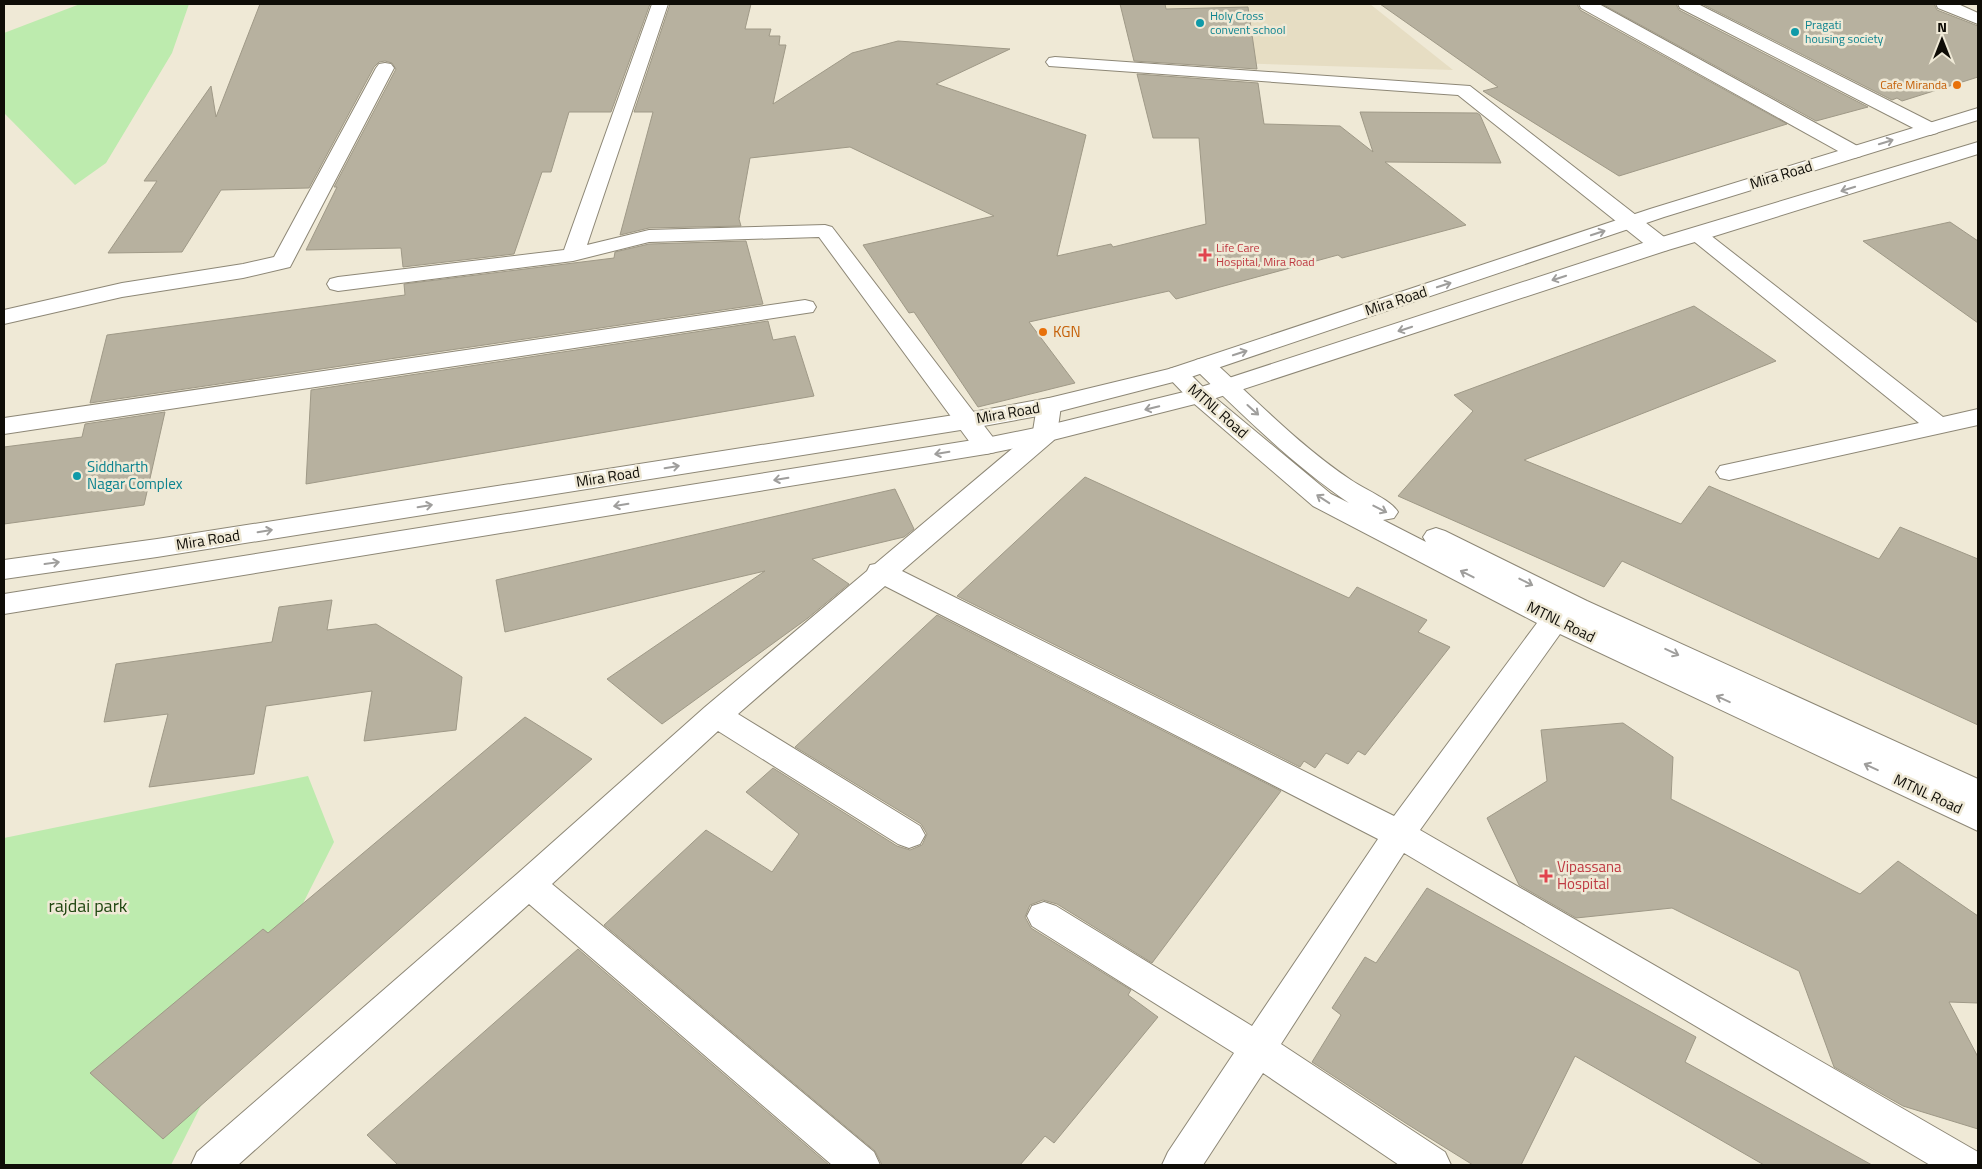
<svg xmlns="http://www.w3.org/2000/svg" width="1982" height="1169" font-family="'Titillium Web',sans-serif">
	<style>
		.built { fill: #e6ddc3 }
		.green { fill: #bdebae }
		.building { fill: #b7b19f; stroke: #9f9987 }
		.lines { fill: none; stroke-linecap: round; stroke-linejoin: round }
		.minor-casing { stroke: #8d8776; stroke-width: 2 }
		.major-casing { stroke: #8d8776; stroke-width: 2 }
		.minor { fill: #fff; fill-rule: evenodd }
		.major { fill: #fff; fill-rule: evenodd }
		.oneway { stroke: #9f9e9c }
		.culture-dot { fill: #0f9aa8; stroke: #efe9d6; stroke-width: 2 }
		.food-dot { fill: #e8710a; stroke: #efe9d6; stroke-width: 2 }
		.health-dot { fill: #e0444e; stroke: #efe9d6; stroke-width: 2 }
		.labels { text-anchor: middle; stroke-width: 5; stroke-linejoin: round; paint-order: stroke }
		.far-culture-label { font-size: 12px; fill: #0d838f; stroke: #efe9d6; text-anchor: start }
		.far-food-label { font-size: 12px; fill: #c56008; stroke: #efe9d6; text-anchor: end }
		.far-health-label { font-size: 12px; fill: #be3a42; stroke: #efe9d6; text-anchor: start }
		.street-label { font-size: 15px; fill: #0f0d07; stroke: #efe9d6 }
		.food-label { font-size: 15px; fill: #c56008; stroke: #efe9d6; text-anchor: start }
		.culture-label { font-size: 15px; fill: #0d838f; stroke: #efe9d6; text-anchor: start }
		.health-label { font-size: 15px; fill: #be3a42; stroke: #efe9d6; text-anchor: start }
		.near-park-label { font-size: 18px; fill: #1f450f; stroke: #efe9d6 }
	</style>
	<rect width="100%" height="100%" fill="#efe9d6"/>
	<!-- built -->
	<path class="built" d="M 1120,4 L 1370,4 L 1453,70 L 1135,60 Z"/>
	<!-- green -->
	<g class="green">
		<path d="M 80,4 L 189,4 L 172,53 L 106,163 L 75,185 L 4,113 L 4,33 Z"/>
		<path d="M 308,776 L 334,842 L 171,1165 L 4,1165 L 4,838 Z"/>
	</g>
	<!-- building -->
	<g class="building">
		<path d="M 260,4 L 650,4 L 611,112 L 569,112 L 551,172 L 542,172 L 514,254 L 403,267 L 401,248 L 306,250 L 337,187 L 334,187 L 396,69 L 392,63 L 385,61 L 379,62 L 374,67 L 309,188 L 221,190 L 182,252 L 108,253 L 157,181 L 144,181 L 211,86 L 216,117 Z"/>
		<path d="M 670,4 L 751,4 L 745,29 L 771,29 L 769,36 L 780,36 L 779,45 L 786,45 L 773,104 L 852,53 L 898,41 L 1010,49 L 936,84 L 1086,135 L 1057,256 L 1111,244 L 1113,247 L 1206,224 L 1199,138 L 1153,138 L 1137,74 L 1258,83 L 1264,124 L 1340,126 L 1373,152 L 1360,112 L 1477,113 L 1480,115 L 1501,163 L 1385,162 L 1466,225 L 1342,258 L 1338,255 L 1176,299 L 1169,291 L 1029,322 L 1075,383 L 978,407 L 914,312 L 909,313 L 863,245 L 994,216 L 850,147 L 750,158 L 739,219 L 741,226 L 649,228 L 620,235 L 653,112 L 634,112 Z"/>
		<path d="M 1120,4 L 1165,4 L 1166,9 L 1248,7 L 1257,69 L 1134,61 Z"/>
		<path d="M 1380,4 L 1577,4 L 1580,10 L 1787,124 L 1619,176 L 1483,91 L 1498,87 Z"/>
		<path d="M 1602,4 L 1676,4 L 1679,10 L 1868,107 L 1816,121 Z"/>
		<path d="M 1702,4 L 1934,4 L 1937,10 L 1978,26 L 1978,77 L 1902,101 L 1897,98 L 1892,100 Z"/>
		<path d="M 1950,222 L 1978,241 L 1978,323 L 1863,241 Z"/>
		<path d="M 746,241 L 763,304 L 90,403 L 107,335 L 405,295 L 404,284 L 614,258 L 615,252 L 649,244 Z"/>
		<path d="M 1694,306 L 1776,361 L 1524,460 L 1681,524 L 1709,486 L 1879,559 L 1900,527 L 1978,559 L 1978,725 L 1622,561 L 1604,587 L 1398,496 L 1473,411 L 1454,395 Z"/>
		<path d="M 768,321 L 773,340 L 795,336 L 814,396 L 306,484 L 311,390 Z"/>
		<path d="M 165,412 L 144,505 L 4,524 L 4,447 L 82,437 L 85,424 Z"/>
		<path d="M 1085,477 L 1349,598 L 1357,587 L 1427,620 L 1418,632 L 1450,647 L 1365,755 L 1358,751 L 1348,764 L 1326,753 L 1315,768 L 1304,761 L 1300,767 L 957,596 Z"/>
		<path d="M 895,489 L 914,529 L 904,537 L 812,559 L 849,584 L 808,618 L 662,724 L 607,679 L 765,571 L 505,632 L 496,580 Z"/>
		<path d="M 332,600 L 327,630 L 376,624 L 462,677 L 456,730 L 364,741 L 372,691 L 266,706 L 254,774 L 149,787 L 168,714 L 104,722 L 116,664 L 272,642 L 279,607 Z"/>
		<path d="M 937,615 L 1281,791 L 1152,963 L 1057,904 L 1043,900 L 1030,905 L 1025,917 L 1031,928 L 1131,990 L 1128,995 L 1158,1017 L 1054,1143 L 1045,1136 L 1020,1165 L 882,1165 L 875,1151 L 604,925 L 706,830 L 772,872 L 799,834 L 746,792 L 773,768 L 897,846 L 910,850 L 922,845 L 927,834 L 921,824 L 795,747 Z"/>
		<path d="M 525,717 L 592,759 L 163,1139 L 90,1073 L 263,929 L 268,933 Z"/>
		<path d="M 1623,723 L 1673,757 L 1671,799 L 1860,894 L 1898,861 L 1978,916 L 1978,1003 L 1949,1002 L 1978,1057 L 1978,1129 L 1903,1106 L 1834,1067 L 1799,971 L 1672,908 L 1576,918 L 1519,885 L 1487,818 L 1547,781 L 1541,730 Z"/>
		<path d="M 1427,888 L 1696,1037 L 1685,1062 L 1872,1165 L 1764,1165 L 1575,1056 L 1521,1165 L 1473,1165 L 1407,1124 L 1312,1062 L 1341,1015 L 1332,1008 L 1365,957 L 1376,963 Z"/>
		<path d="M 578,949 L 829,1165 L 398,1165 L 367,1135 Z"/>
	</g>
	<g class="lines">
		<!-- minor casing -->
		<g class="minor-casing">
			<g id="minor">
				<path d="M 652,4 L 668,4 L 587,245 L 649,230 L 825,225 L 832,227 L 995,440 L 998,446 L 995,452 L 986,454 L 977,452 L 819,237 L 649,242 L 573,261 L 338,291 L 330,289 L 327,284 L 330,279 L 338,277 L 564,250 Z"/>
				<path d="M 1579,4 L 1599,4 L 1861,148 L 1864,152 L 1861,156 L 1854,158 L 1847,156 L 1581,8 Z"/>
				<path d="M 1678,4 L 1698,4 L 1937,125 L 1940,129 L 1937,133 L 1930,135 L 1923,133 L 1680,8 Z"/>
				<path d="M 1936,4 L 1958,4 L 1978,13 L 1978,24 L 1938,8 Z"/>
				<path d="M 1055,57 L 1470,86 L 1668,240 L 1671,245 L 1668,250 L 1660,251 L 1652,250 L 1458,95 L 1049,66 L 1046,62 L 1049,58 Z"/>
				<path d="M 385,63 L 391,64 L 394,68 L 290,267 L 243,278 L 122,297 L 4,324 L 4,310 L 122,283 L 243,264 L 274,257 L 376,68 L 379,64 Z"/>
				<path d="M 1698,229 L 1705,231 L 1943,417 L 1978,409 L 1978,425 L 1729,480 L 1720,478 L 1716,472 L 1720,466 L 1919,423 L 1691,239 L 1687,235 L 1691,231 Z"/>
				<path d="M 805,300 L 813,302 L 816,307 L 813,312 L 4,434 L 4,418 Z"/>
				<path d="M 1204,358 L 1212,360 C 1257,401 1300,446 1351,480 C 1364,489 1391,500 1398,512 L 1394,518 L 1383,520 L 1426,542 L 1423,537 L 1427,531 L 1436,528 L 1445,531 L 1587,601 L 1978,779 L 1978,831 L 1560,634 L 1420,830 L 1978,1152 L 1978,1165 L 1930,1165 L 1404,853 L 1281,1044 L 1445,1152 L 1451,1165 L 1399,1165 L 1263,1073 L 1203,1165 L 1162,1165 L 1168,1152 L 1234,1053 L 1032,926 L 1027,916 L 1032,906 L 1044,902 L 1056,906 L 1252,1026 L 1378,839 L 885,586 L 738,714 L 920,826 L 925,835 L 920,844 L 909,848 L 898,844 L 718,731 L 552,884 L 874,1152 L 880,1165 L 832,1165 L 529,904 L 238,1165 L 191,1165 L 197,1152 L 517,874 L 705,707 L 867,571 L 870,565 L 875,564 L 1033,431 L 1037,406 L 1040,401 L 1049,398 L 1058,401 L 1061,406 L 1057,434 L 1054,440 L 902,571 L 1394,816 L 1537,623 L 1313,506 L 1191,401 L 1165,374 L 1169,369 L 1177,367 L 1185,369 L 1207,391 L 1331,494 L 1349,503 C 1293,465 1245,417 1196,370 L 1192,365 L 1196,360 Z"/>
			</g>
		</g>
		<!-- major casing -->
		<g class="major-casing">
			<g id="major">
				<path d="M 1978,108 L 1978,120 L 1664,217 L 1185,379 L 1049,414 L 967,429 L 157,557 L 4,579 L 4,560 L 157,539 L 967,413 L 1049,398 L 1169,369 L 1650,209 Z"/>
				<path d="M 1978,142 L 1978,154 L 1705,239 L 1668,250 L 1207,401 L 1045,442 L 986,454 L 4,614 L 4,594 L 986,438 L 1045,426 L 1192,390 L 1652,240 Z"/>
			</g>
		</g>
		<!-- minor -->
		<use href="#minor" class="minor"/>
		<!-- major -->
		<use href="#major" class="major"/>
	</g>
	<!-- one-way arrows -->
	<defs><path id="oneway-shaft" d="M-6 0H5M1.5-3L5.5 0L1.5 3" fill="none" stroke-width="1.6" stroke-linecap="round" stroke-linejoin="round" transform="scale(1.25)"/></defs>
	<g class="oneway">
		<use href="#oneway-shaft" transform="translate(1886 142) rotate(-17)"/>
		<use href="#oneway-shaft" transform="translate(1848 189) rotate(163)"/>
		<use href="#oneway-shaft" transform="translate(1598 233) rotate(-18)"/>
		<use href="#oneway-shaft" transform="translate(1559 278) rotate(162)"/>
		<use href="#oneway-shaft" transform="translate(1444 285) rotate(-18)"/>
		<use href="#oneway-shaft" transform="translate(1405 329) rotate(162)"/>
		<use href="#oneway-shaft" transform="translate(1240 353) rotate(-18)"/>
		<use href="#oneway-shaft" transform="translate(1152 408) rotate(166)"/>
		<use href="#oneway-shaft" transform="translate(1253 410) rotate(42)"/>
		<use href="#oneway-shaft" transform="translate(942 453) rotate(171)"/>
		<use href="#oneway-shaft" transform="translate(672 467) rotate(-9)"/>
		<use href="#oneway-shaft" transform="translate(781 479) rotate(171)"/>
		<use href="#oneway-shaft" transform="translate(1323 499) rotate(-147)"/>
		<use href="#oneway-shaft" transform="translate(621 505) rotate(171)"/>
		<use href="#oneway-shaft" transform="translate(425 506) rotate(-9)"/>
		<use href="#oneway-shaft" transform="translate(1380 509) rotate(27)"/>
		<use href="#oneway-shaft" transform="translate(265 531) rotate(-9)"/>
		<use href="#oneway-shaft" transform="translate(52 563) rotate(-8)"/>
		<use href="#oneway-shaft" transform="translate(1467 574) rotate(-153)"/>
		<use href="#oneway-shaft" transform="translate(1526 582) rotate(27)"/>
		<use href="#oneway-shaft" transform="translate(1672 652) rotate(25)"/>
		<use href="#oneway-shaft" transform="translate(1723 699) rotate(-155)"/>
		<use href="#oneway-shaft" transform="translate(1871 767) rotate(-155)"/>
	</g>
	<!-- markers -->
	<g class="culture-dot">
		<circle cx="1200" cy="23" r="5"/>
		<circle cx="1795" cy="32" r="5"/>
		<circle cx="77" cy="476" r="5"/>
	</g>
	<g class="food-dot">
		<circle cx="1957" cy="85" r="5"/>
		<circle cx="1043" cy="332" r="5"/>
	</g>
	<g class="health-dot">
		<path d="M1202.5 247.5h5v5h5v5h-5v5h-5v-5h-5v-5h5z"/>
		<path d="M1543.5 868.5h5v5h5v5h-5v5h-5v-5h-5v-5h5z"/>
	</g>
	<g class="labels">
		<!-- far-culture labels -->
		<g class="far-culture-label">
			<text x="1210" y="20">Holy Cross<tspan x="1210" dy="14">convent school</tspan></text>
			<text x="1805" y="29">Pragati<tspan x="1805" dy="14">housing society</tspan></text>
		</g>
		<!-- far-food labels -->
		<g class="far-food-label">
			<text x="1947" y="89">Cafe Miranda</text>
		</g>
		<!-- far-health labels -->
		<g class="far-health-label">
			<text x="1216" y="252">Life Care<tspan x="1216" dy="14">Hospital, Mira Road</tspan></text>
		</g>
		<!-- street labels -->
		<g class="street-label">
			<text transform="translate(1781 175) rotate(-17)" y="5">Mira Road</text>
			<text transform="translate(1396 301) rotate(-18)" y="5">Mira Road</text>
			<text transform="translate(1218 411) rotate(41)" y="5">MTNL Road</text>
			<text transform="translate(1008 413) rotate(-10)" y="5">Mira Road</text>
			<text transform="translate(608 477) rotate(-9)" y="5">Mira Road</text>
			<text transform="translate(208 540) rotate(-9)" y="5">Mira Road</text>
			<text transform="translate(1561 622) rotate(26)" y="5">MTNL Road</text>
			<text transform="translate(1928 794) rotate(25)" y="5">MTNL Road</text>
		</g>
		<!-- food labels -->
		<g class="food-label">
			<text x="1053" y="337">KGN</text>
		</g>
		<!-- culture labels -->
		<g class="culture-label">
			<text x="87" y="472">Siddharth<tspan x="87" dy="17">Nagar Complex</tspan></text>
		</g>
		<!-- health labels -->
		<g class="health-label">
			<text x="1557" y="872">Vipassana<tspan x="1557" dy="17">Hospital</tspan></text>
		</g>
		<!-- near-park labels -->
		<g class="near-park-label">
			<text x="88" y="912">rajdai park</text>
		</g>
	</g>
	<!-- border -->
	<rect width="1982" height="1169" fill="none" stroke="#0f0d07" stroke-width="10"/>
	<!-- north arrow -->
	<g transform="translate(1942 40)" stroke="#efe9d6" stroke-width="4" paint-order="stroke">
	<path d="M0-4L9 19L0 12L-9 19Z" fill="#0f0d07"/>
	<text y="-8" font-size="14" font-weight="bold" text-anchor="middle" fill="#0f0d07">N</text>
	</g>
</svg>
